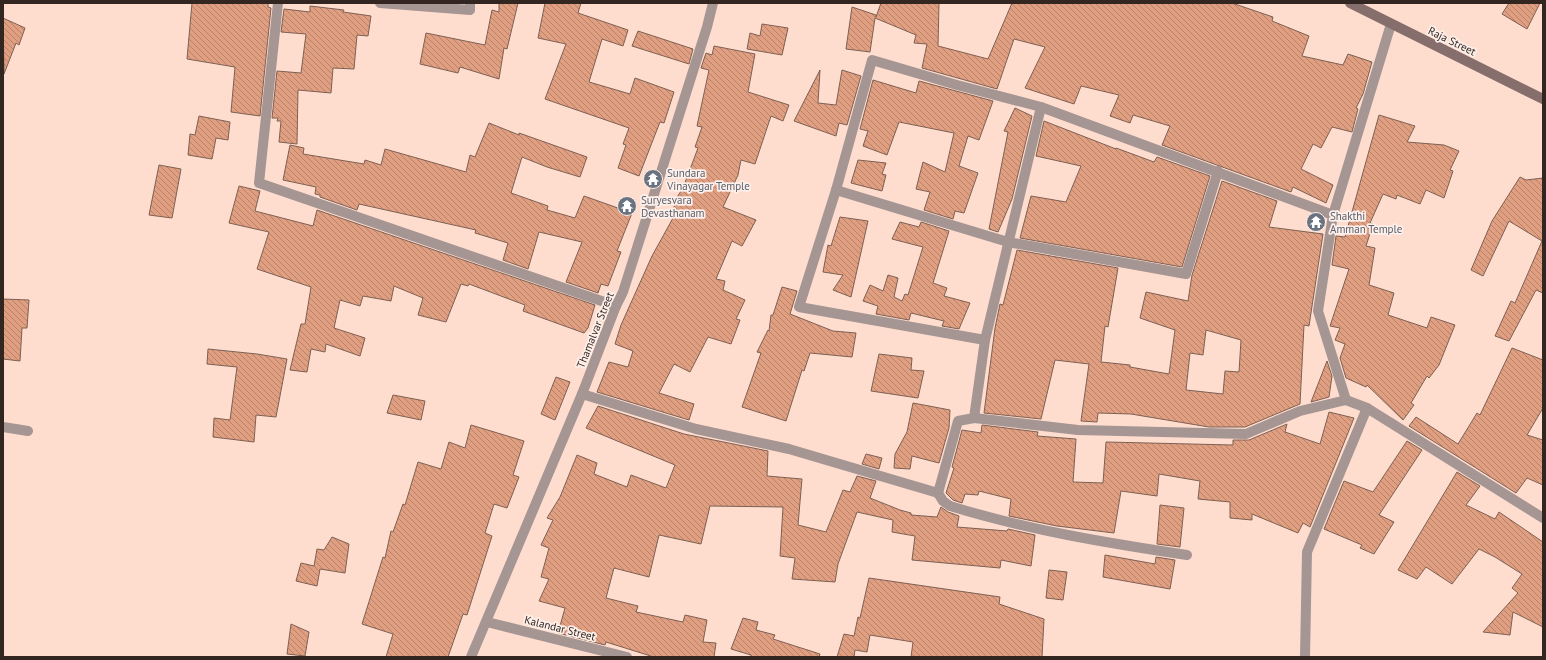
<svg xmlns="http://www.w3.org/2000/svg" width="1546" height="660" font-family="'PT Sans',sans-serif">
	<style>
		.building { fill: url(#building-back-hatch); stroke: #7d6053; fill-rule: evenodd }
		.lines { fill: none; stroke-linecap: round; stroke-linejoin: round }
		.minor { stroke: #a59593; stroke-width: 10 }
		.tertiary { stroke: #a59593; stroke-width: 10 }
		.secondary { stroke: #856e6c; stroke-width: 10 }
		.labels { text-anchor: middle; stroke-width: 3.5; stroke-linejoin: round; paint-order: stroke }
		.street-label { font-size: 11px; fill: #332621; stroke: #fdefe9 }
		.worship-label { font-size: 11px; fill: #5b616d; stroke: #fdefe9; text-anchor: start }
	</style>
	<defs>
		<pattern id="building-back-hatch" width="6" height="6" patternUnits="userSpaceOnUse"><rect width="6" height="6" fill="#e19f82"/><path d="M-1 5l2 2M0 0l6 6M5-1l2 2" fill="none" stroke="#b7816a"/></pattern>
	</defs>
	<rect width="100%" height="100%" fill="#ffddce"/>
	<!-- building -->
	<g class="building">
		<path d="M 192,3 L 268,3 L 268,7 L 271,8 L 260,116 L 231,112 L 235,67 L 187,59 Z"/>
		<path d="M 499,3 L 518,3 L 507,49 L 504,48 L 499,79 L 460,67 L 458,73 L 420,64 L 426,33 L 485,45 L 492,10 L 499,12 Z"/>
		<path d="M 545,3 L 581,3 L 578,13 L 628,30 L 623,46 L 602,39 L 589,82 L 630,94 L 635,78 L 674,92 L 664,123 L 660,122 L 639,176 L 618,168 L 626,145 L 623,144 L 629,128 L 545,99 L 566,44 L 538,38 Z"/>
		<path d="M 881,3 L 939,3 L 938,46 L 988,59 L 1012,3 L 1232,3 L 1273,17 L 1272,21 L 1309,36 L 1302,56 L 1343,65 L 1348,54 L 1372,62 L 1363,94 L 1356,108 L 1358,109 L 1352,132 L 1332,127 L 1321,148 L 1313,144 L 1301,169 L 1333,185 L 1326,203 L 1293,187 L 1291,192 L 1162,145 L 1170,126 L 1133,115 L 1130,123 L 1110,116 L 1119,95 L 1081,86 L 1074,104 L 1025,88 L 1045,47 L 1014,39 L 997,89 L 922,68 L 927,44 L 914,43 L 916,35 L 875,18 L 870,52 L 846,49 L 852,7 L 876,15 L 876,17 Z"/>
		<path d="M 1509,3 L 1540,3 L 1527,29 L 1502,14 Z"/>
		<path d="M 310,6 L 344,10 L 343,12 L 371,16 L 368,36 L 357,35 L 354,69 L 333,68 L 331,93 L 298,90 L 297,144 L 279,142 L 281,121 L 277,121 L 278,118 L 272,118 L 277,71 L 301,73 L 306,34 L 281,32 L 284,9 L 310,12 Z"/>
		<path d="M 3,18 L 25,28 L 19,45 L 16,43 L 4,74 Z"/>
		<path d="M 762,24 L 788,28 L 782,55 L 747,49 L 750,33 L 760,36 Z"/>
		<path d="M 638,31 L 693,49 L 689,64 L 632,46 Z"/>
		<path d="M 714,46 L 755,54 L 748,92 L 789,105 L 783,121 L 771,116 L 755,164 L 741,160 L 738,175 L 723,207 L 756,220 L 742,246 L 732,241 L 716,279 L 725,281 L 723,290 L 745,300 L 736,319 L 740,320 L 731,344 L 708,337 L 690,372 L 674,364 L 659,393 L 694,404 L 689,420 L 597,392 L 609,362 L 628,367 L 633,351 L 615,344 L 621,325 L 652,256 L 673,218 L 669,216 L 676,203 L 674,202 L 683,188 L 698,148 L 695,147 L 702,127 L 697,126 L 709,70 L 701,68 L 706,53 L 712,55 Z"/>
		<path d="M 820,70 L 818,103 L 836,105 L 842,70 L 861,76 L 847,125 L 839,123 L 836,136 L 794,121 Z"/>
		<path d="M 873,80 L 916,93 L 919,81 L 993,101 L 979,140 L 968,136 L 959,166 L 978,173 L 964,213 L 955,211 L 953,219 L 924,210 L 930,192 L 916,189 L 923,162 L 945,172 L 954,133 L 899,122 L 887,155 L 863,146 L 868,131 L 860,129 Z"/>
		<path d="M 1015,108 L 1032,116 L 1012,199 L 998,232 L 989,229 L 1008,132 L 1004,131 Z"/>
		<path d="M 1379,115 L 1415,126 L 1407,142 L 1444,145 L 1459,151 L 1450,170 L 1453,171 L 1444,198 L 1426,190 L 1420,204 L 1397,195 L 1396,199 L 1383,194 L 1370,223 L 1373,224 L 1366,246 L 1375,248 L 1369,285 L 1394,293 L 1388,315 L 1427,328 L 1431,317 L 1455,325 L 1439,365 L 1429,378 L 1427,376 L 1411,403 L 1414,405 L 1403,420 L 1367,385 L 1366,387 L 1346,378 L 1340,358 L 1345,344 L 1335,340 L 1340,328 L 1330,326 L 1349,269 L 1332,265 L 1336,236 L 1345,237 Z"/>
		<path d="M 199,116 L 230,122 L 228,140 L 216,138 L 212,159 L 188,155 L 190,134 L 195,135 Z"/>
		<path d="M 1044,121 L 1116,149 L 1116,148 L 1154,162 L 1157,157 L 1210,176 L 1182,267 L 1020,238 L 1031,196 L 1066,202 L 1081,166 L 1036,156 Z"/>
		<path d="M 489,123 L 519,135 L 519,133 L 587,157 L 580,177 L 547,167 L 522,157 L 511,193 L 548,206 L 547,210 L 575,218 L 584,196 L 632,213 L 617,251 L 621,252 L 608,286 L 601,284 L 598,293 L 566,282 L 582,242 L 539,232 L 528,269 L 503,260 L 508,243 L 475,233 L 476,230 L 359,204 L 357,210 L 320,197 L 320,195 L 315,194 L 316,187 L 283,180 L 290,145 L 304,148 L 303,154 L 364,164 L 365,160 L 381,165 L 385,149 L 466,172 L 470,155 L 475,157 Z"/>
		<path d="M 858,160 L 886,163 L 882,174 L 886,175 L 882,191 L 851,183 Z"/>
		<path d="M 159,165 L 181,169 L 172,218 L 149,215 Z"/>
		<path d="M 1520,177 L 1526,180 L 1543,178 L 1543,293 L 1536,290 L 1509,341 L 1495,336 L 1511,301 L 1515,303 L 1542,241 L 1509,221 L 1483,276 L 1471,270 L 1492,221 Z"/>
		<path d="M 1222,181 L 1277,201 L 1269,227 L 1323,234 L 1309,326 L 1304,325 L 1300,404 L 1245,427 L 1209,427 L 1131,414 L 1098,413 L 1097,422 L 1081,421 L 1089,364 L 1055,360 L 1041,419 L 984,413 L 995,328 L 1000,304 L 1003,305 L 1017,250 L 1118,268 L 1108,327 L 1105,326 L 1101,362 L 1130,365 L 1130,367 L 1169,374 L 1175,330 L 1140,318 L 1146,292 L 1188,301 L 1192,275 ZM 1206,330 L 1241,340 L 1239,372 L 1225,371 L 1223,394 L 1186,390 L 1190,353 L 1203,355 Z"/>
		<path d="M 239,186 L 260,191 L 255,211 L 313,226 L 317,210 L 595,305 L 588,328 L 584,333 L 523,311 L 525,305 L 469,284 L 468,286 L 461,284 L 446,322 L 418,315 L 423,298 L 394,286 L 391,301 L 363,296 L 360,306 L 340,300 L 334,328 L 365,338 L 360,356 L 326,344 L 325,352 L 311,349 L 307,372 L 290,370 L 301,324 L 305,324 L 311,287 L 257,269 L 269,232 L 229,223 Z"/>
		<path d="M 840,217 L 868,221 L 851,297 L 833,290 L 843,275 L 823,272 L 828,245 L 831,246 Z"/>
		<path d="M 900,222 L 919,227 L 921,222 L 949,231 L 933,283 L 947,288 L 944,296 L 970,303 L 959,329 L 942,326 L 944,321 L 911,313 L 909,320 L 876,314 L 878,306 L 863,301 L 870,285 L 883,291 L 888,275 L 898,278 L 894,297 L 902,301 L 905,294 L 908,295 L 923,247 L 892,239 Z"/>
		<path d="M 782,287 L 797,291 L 790,314 L 833,331 L 856,333 L 852,357 L 810,353 L 804,371 L 802,370 L 786,421 L 742,407 L 761,353 L 757,352 L 768,330 L 769,331 L 771,315 L 773,315 Z"/>
		<path d="M 3,299 L 29,300 L 27,328 L 22,328 L 20,361 L 3,359 Z"/>
		<path d="M 1512,348 L 1543,360 L 1543,408 L 1527,435 L 1543,440 L 1543,485 L 1527,478 L 1516,493 L 1409,426 L 1416,417 L 1458,444 L 1477,413 L 1480,415 Z"/>
		<path d="M 208,349 L 257,354 L 287,359 L 276,417 L 256,415 L 254,442 L 213,437 L 214,418 L 230,420 L 237,367 L 207,364 Z"/>
		<path d="M 879,354 L 912,358 L 911,370 L 924,371 L 918,398 L 871,391 Z"/>
		<path d="M 1327,361 L 1332,376 L 1329,397 L 1311,402 Z"/>
		<path d="M 556,377 L 570,382 L 555,420 L 541,414 Z"/>
		<path d="M 393,395 L 425,401 L 421,420 L 387,413 Z"/>
		<path d="M 913,403 L 950,410 L 949,428 L 939,463 L 912,456 L 910,469 L 894,468 L 895,454 L 907,432 Z"/>
		<path d="M 598,406 L 684,434 L 768,451 L 767,476 L 802,479 L 798,525 L 826,532 L 843,490 L 850,492 L 857,476 L 876,481 L 870,498 L 900,510 L 911,513 L 911,515 L 937,517 L 941,507 L 948,512 L 959,516 L 957,527 L 1007,531 L 1008,529 L 1035,535 L 1031,566 L 1001,560 L 1000,568 L 912,560 L 915,536 L 892,532 L 893,520 L 857,512 L 838,564 L 835,582 L 792,579 L 795,558 L 780,556 L 783,507 L 710,506 L 701,544 L 659,535 L 649,577 L 614,568 L 606,598 L 638,606 L 636,612 L 683,622 L 685,615 L 707,620 L 703,642 L 716,643 L 714,657 L 654,657 L 606,642 L 605,645 L 558,633 L 565,608 L 539,601 L 549,579 L 541,577 L 549,548 L 541,545 L 553,520 L 547,518 L 560,497 L 577,455 L 597,463 L 594,474 L 627,487 L 631,475 L 666,488 L 675,465 L 586,428 Z"/>
		<path d="M 1329,412 L 1354,418 L 1310,527 L 1303,523 L 1298,533 L 1252,514 L 1252,520 L 1230,518 L 1230,502 L 1198,499 L 1200,481 L 1159,474 L 1157,496 L 1121,491 L 1114,533 L 1057,526 L 1009,516 L 1011,499 L 979,491 L 978,495 L 965,494 L 962,503 L 953,500 L 946,493 L 954,468 L 952,467 L 962,430 L 981,433 L 982,425 L 1038,432 L 1037,436 L 1076,439 L 1073,482 L 1103,483 L 1106,442 L 1233,445 L 1233,440 L 1249,440 L 1287,424 L 1285,432 L 1320,444 Z"/>
		<path d="M 471,425 L 524,441 L 513,475 L 519,477 L 507,508 L 494,504 L 485,533 L 492,536 L 467,615 L 463,614 L 448,657 L 386,657 L 393,634 L 362,624 L 383,557 L 385,558 L 391,531 L 393,532 L 403,504 L 405,505 L 418,462 L 441,469 L 449,442 L 465,448 Z"/>
		<path d="M 1407,441 L 1422,450 L 1379,515 L 1394,522 L 1374,554 L 1360,548 L 1362,545 L 1324,529 L 1344,481 L 1373,492 Z"/>
		<path d="M 866,454 L 882,458 L 879,469 L 862,464 Z"/>
		<path d="M 1457,472 L 1480,486 L 1466,505 L 1495,519 L 1499,512 L 1543,542 L 1543,627 L 1513,612 L 1510,635 L 1483,632 L 1518,593 L 1512,588 L 1522,574 L 1495,557 L 1479,549 L 1452,584 L 1426,567 L 1417,579 L 1398,570 Z"/>
		<path d="M 1160,505 L 1184,508 L 1180,547 L 1157,544 Z"/>
		<path d="M 332,537 L 349,544 L 345,573 L 320,569 L 317,586 L 296,581 L 301,563 L 314,566 L 317,549 L 324,550 Z"/>
		<path d="M 1105,555 L 1155,564 L 1156,557 L 1175,560 L 1170,589 L 1103,577 Z"/>
		<path d="M 1049,570 L 1067,572 L 1063,600 L 1046,598 Z"/>
		<path d="M 869,578 L 1000,597 L 999,604 L 1044,619 L 1042,657 L 911,657 L 913,642 L 870,635 L 867,652 L 855,650 L 854,657 L 837,657 L 844,634 L 854,636 L 858,617 L 860,618 Z"/>
		<path d="M 743,618 L 758,622 L 756,630 L 775,635 L 773,639 L 820,654 L 819,657 L 751,657 L 751,655 L 731,649 Z"/>
		<path d="M 291,624 L 309,632 L 305,656 L 287,654 Z"/>
	</g>
	<g class="lines">
		<!-- minor -->
		<g class="minor">
			<path d="M 278,3 L 259,183 L 616,306"/>
			<path d="M 380,3 L 470,10 L 470,3"/>
			<path d="M 836,190 L 1008,242 L 1186,274 L 1218,171"/>
			<path d="M 985,340 L 1041,107"/>
			<path d="M 582,394 L 696,429 L 789,449 L 938,493 L 958,421 L 974,418 L 985,340 L 799,307 L 836,190 L 872,60 L 957,85 L 1041,107 L 1333,215"/>
			<path d="M 1346,400 L 1318,311 L 1333,215 L 1391,24"/>
			<path d="M 974,418 L 1078,430 L 1246,434 L 1300,411 L 1346,400 L 1367,408 L 1543,518"/>
			<path d="M 3,427 L 28,431"/>
			<path d="M 938,493 L 943,501 L 950,506 C 1028,530 1107,543 1187,555"/>
			<path d="M 487,622 L 627,657"/>
			<path d="M 1305,657 L 1307,552 L 1367,408"/>
		</g>
		<!-- tertiary -->
		<path class="tertiary" d="M 471,657 L 582,394 L 616,306 L 623,292 L 707,27 L 713,3"/>
		<!-- secondary -->
		<path class="secondary" d="M 1350,3 L 1543,99"/>
	</g>
	<!-- icons -->
	<defs>
		<g id="temple-disc" transform="scale(1)"><circle r="9.5" fill="#6b7280" stroke="#fdefe9"/><path d="M0-6L5-2H3V0L6.5 2.5H4V6H1.5V3h-3V6H-4V2.5H-6.5L-3 0V-2H-5Z" fill="#fff"/></g>
	</defs>
	<g fill-rule="evenodd">
		<use href="#temple-disc" x="653" y="179"/>
		<use href="#temple-disc" x="627" y="206"/>
		<use href="#temple-disc" x="1316" y="222"/>
	</g>
	<g class="labels">
		<!-- street labels -->
		<g class="street-label">
			<text transform="translate(1452 41) rotate(26)" y="4">Raja Street</text>
			<text transform="translate(595 330) rotate(-68)" y="4">Thamalvar Street</text>
			<text transform="translate(560 628) rotate(14)" y="4">Kalandar Street</text>
		</g>
		<!-- worship labels -->
		<g class="worship-label">
			<text x="667" y="177">Sundara<tspan x="667" dy="13">Vinayagar Temple</tspan></text>
			<text x="641" y="204">Suryesvara<tspan x="641" dy="13">Devasthanam</tspan></text>
			<text x="1330" y="220">Shakthi<tspan x="1330" dy="13">Amman Temple</tspan></text>
		</g>
	</g>
	<!-- border -->
	<rect width="1546" height="660" fill="none" stroke="#332621" stroke-width="8"/>
</svg>
